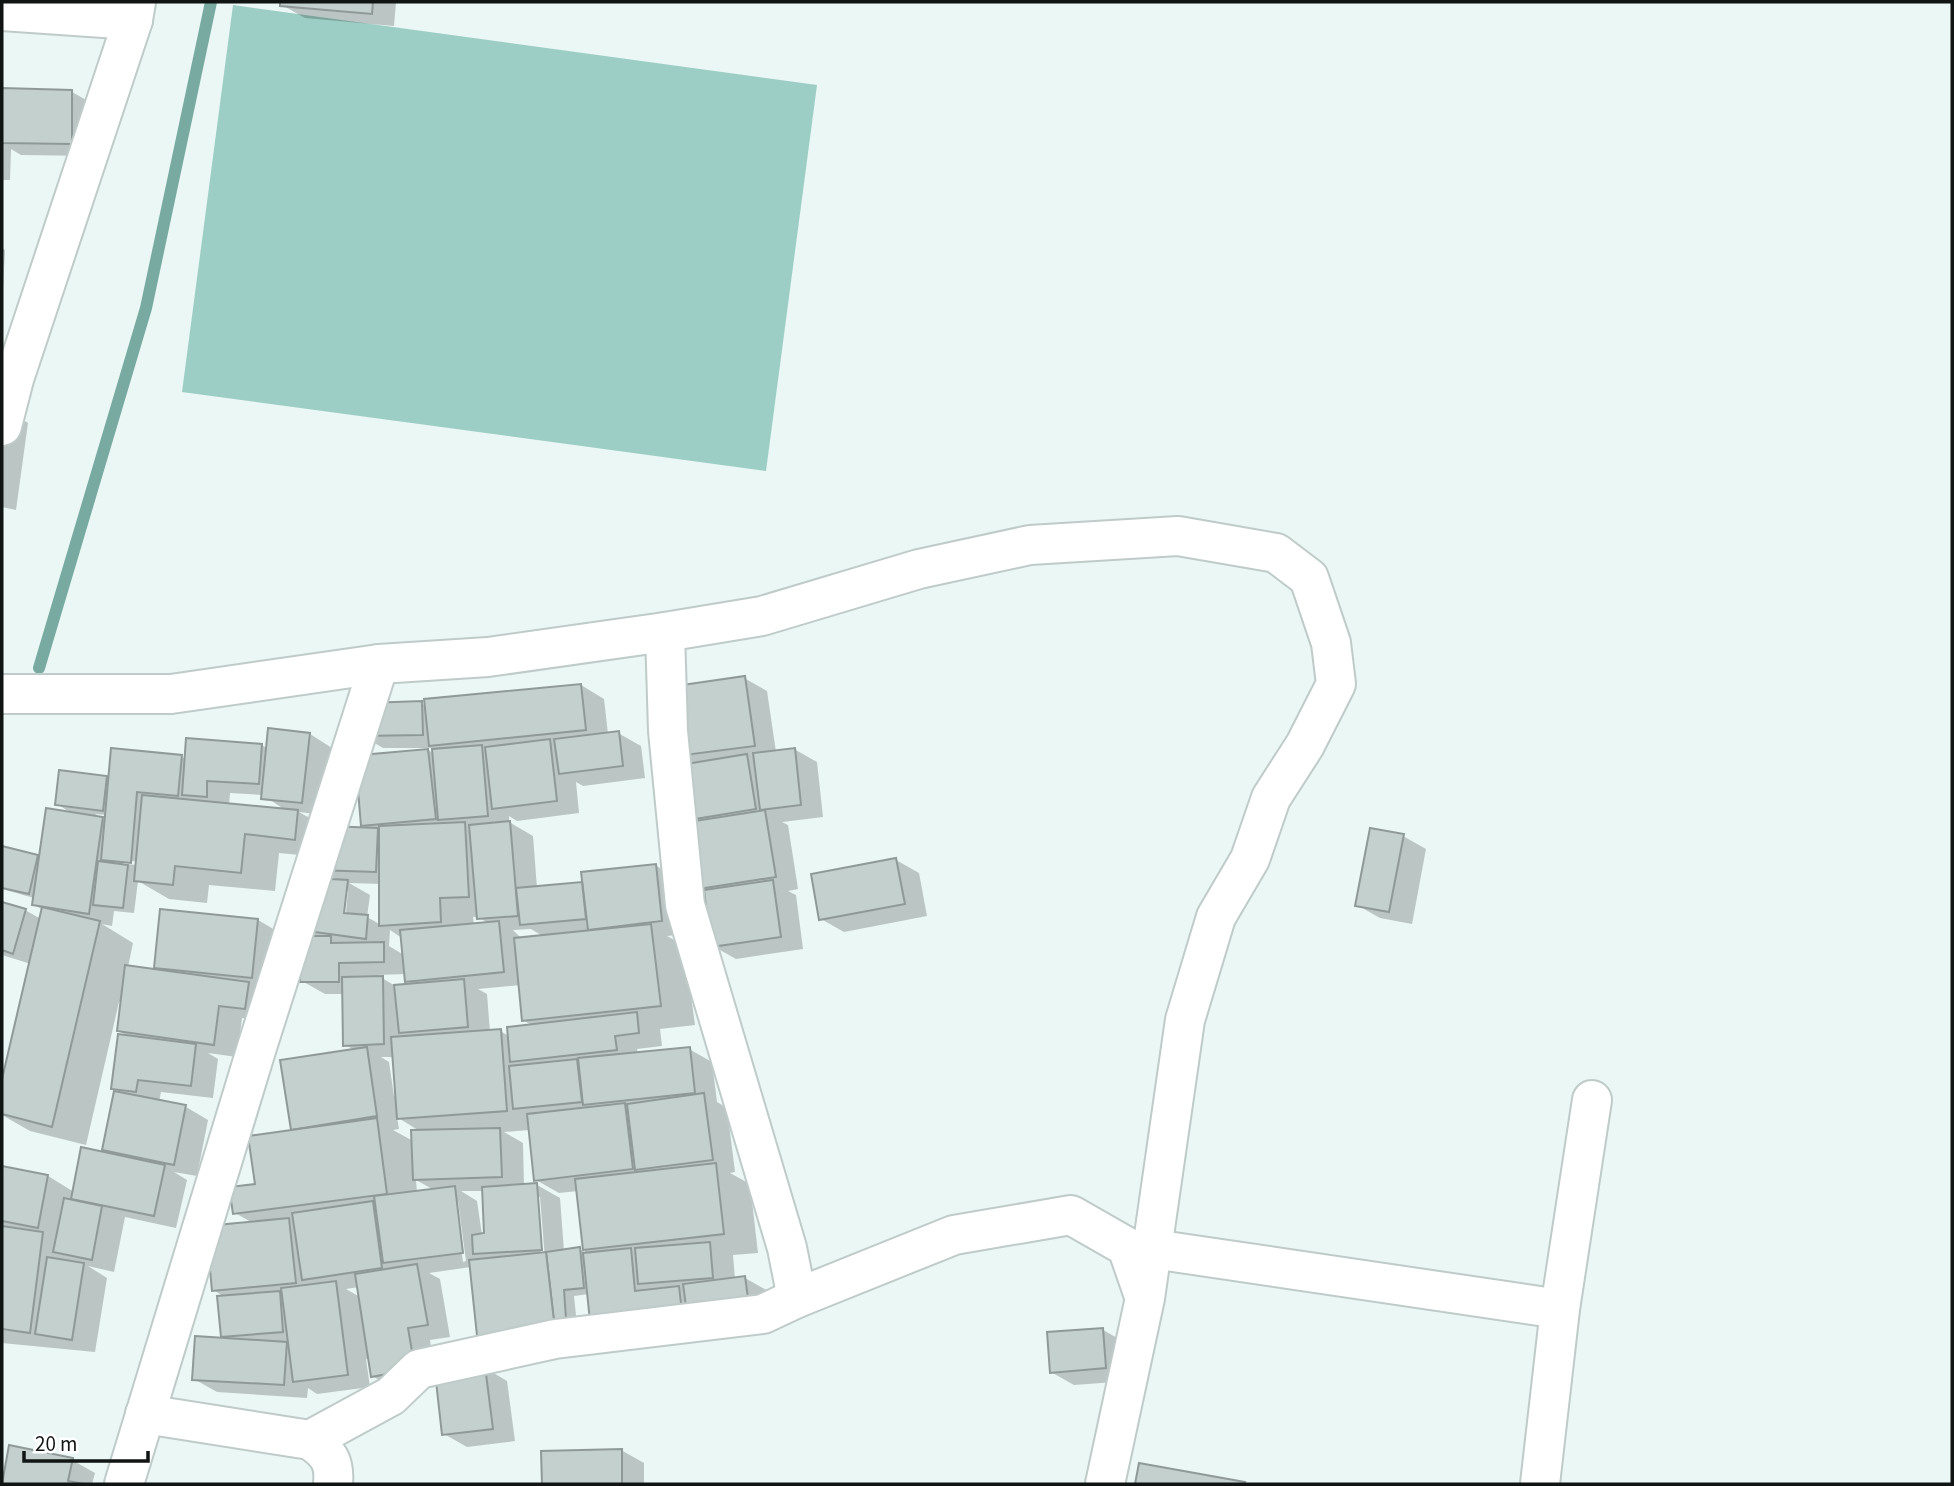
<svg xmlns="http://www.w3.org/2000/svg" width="1954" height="1486" font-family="'Source Sans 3',sans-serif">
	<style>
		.green { fill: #9ccec5 }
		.shadow { fill: #0003; fill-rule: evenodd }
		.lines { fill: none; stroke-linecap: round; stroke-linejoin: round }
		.stream { stroke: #78aaa2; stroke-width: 12 }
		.building { fill: #c4d0ce; stroke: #8f9a98; stroke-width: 2 }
		.street-casing { stroke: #bfcbc8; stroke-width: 42 }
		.street { stroke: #fff; stroke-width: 38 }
	</style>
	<rect width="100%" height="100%" fill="#eaf7f4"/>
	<!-- green -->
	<path class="green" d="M 233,5 L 817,85 L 766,471 L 182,392 Z"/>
	<!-- shadow -->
	<g class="shadow">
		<path d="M 282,2 L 396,2 L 394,26 L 305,18 L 282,5 Z"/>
		<path d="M 2,90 L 72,92 L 95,105 L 94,156 L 21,155 L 11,149 L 10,180 L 2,180 Z"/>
		<path d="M 2,248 L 5,250 L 2,309 Z"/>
		<path d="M 2,407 L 28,423 L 16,510 L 2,507 Z"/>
		<path d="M 744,678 L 767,691 L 776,752 L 794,749 L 817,762 L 823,817 L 782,822 L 788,825 L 798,889 L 788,891 L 796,895 L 803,949 L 736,959 L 713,946 L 706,896 L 693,889 L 695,764 L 679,755 Z"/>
		<path d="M 581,685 L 604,699 L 608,734 L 618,733 L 641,746 L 645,778 L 583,786 L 576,782 L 579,813 L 517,821 L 509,816 L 509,822 L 533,836 L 537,888 L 584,884 L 655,865 L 678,879 L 684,934 L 667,936 L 684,945 L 695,1025 L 660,1029 L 662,1046 L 637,1049 L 638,1054 L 689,1049 L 712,1062 L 717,1102 L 727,1108 L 735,1172 L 730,1173 L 750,1184 L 758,1253 L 733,1255 L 735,1279 L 745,1278 L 768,1291 L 772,1326 L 589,1294 L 574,1296 L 577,1325 L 471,1267 L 429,1273 L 440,1279 L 450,1337 L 430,1340 L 435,1374 L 485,1368 L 507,1381 L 515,1441 L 467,1447 L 444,1434 L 438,1382 L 395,1389 L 372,1376 L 370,1359 L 366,1359 L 370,1387 L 317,1394 L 308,1388 L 307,1398 L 217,1392 L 194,1379 L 229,1340 L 222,1336 L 225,1297 L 213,1290 L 253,1223 L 235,1213 L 296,1131 L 292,1129 L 355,1050 L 345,1045 L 344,994 L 325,994 L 302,981 L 317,938 L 302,929 L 339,881 L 318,869 L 321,857 L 279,853 L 275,891 L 209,885 L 207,903 L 169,899 L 138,881 L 134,913 L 114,911 L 112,926 L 102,924 L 133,943 L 128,967 L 165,972 L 156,967 L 258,920 L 280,933 L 268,1021 L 242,1018 L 237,1057 L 208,1053 L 218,1059 L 213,1098 L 161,1092 L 159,1102 L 186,1107 L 208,1120 L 197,1176 L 174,1172 L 187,1180 L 176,1228 L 125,1217 L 114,1272 L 88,1266 L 107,1278 L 95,1352 L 2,1343 L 2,1168 L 48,1176 L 74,1192 L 115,1155 L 104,1149 L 116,1090 L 113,1088 L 130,1037 L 118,1031 L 122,1002 L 119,1002 L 86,1145 L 30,1131 L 2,1115 L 2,1086 L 31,964 L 2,955 L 2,904 L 25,910 L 41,919 L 43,910 L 33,904 L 34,898 L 2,889 L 3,848 L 40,858 L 73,814 L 57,804 L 107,778 L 110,780 L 181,756 L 186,760 L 262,745 L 268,749 L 310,734 L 332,748 L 325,815 L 299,812 L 329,829 L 370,830 L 363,825 L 360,796 L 351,790 L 428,750 L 435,754 L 434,748 L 383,748 L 361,735 L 421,703 L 426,706 ZM 230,793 L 263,795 L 285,810 L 229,805 ZM 95,814 L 107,815 L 106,821 L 103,819 ZM 124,860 L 140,862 L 139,865 L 124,864 ZM 349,883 L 381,884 L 381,925 L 367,917 L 370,895 ZM 345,891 L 348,891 L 345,922 L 341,921 ZM 473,917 L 478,917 L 488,923 L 474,925 ZM 531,929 L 544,937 L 522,939 L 513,930 ZM 390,930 L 402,938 L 404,955 L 389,946 ZM 406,974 L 406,981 L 414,985 L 397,987 L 377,975 ZM 520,985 L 523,1020 L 533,1026 L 509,1036 L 500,1031 L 490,1032 L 487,994 L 478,989 ZM 381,1057 L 394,1057 L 397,1096 L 394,1096 L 389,1062 ZM 397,1117 L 421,1132 L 413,1141 L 393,1130 L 399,1129 ZM 530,1130 L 536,1180 L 559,1193 L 578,1191 L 585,1252 L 579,1249 L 564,1251 L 560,1198 L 537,1185 L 524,1186 L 523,1143 L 504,1132 ZM 416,1180 L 434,1190 L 417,1193 ZM 461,1191 L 484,1191 L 486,1235 L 482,1235 L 477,1201 ZM 537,1197 L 540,1197 L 545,1259 L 541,1259 ZM 455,1201 L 458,1201 L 466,1261 L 463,1262 ZM 359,1287 L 360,1297 L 346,1289 Z"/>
		<path d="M 1403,836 L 1426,849 L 1412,924 L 1380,918 L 1357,905 Z"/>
		<path d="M 896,860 L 919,873 L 927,916 L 844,932 L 821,919 Z"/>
		<path d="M 1103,1330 L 1126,1343 L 1128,1381 L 1074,1385 L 1051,1372 Z"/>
		<path d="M 10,1447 L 72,1460 L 95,1473 L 92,1484 L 3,1484 Z"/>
		<path d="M 621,1450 L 644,1463 L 644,1484 L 544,1484 L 543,1453 Z"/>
		<path d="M 1140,1465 L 1244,1484 L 1245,1484 L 1137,1484 Z"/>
	</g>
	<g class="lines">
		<!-- stream -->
		<path class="stream" d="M 39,668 L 146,308 L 211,2"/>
	</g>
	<!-- building -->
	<g class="building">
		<path d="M 280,2 L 373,2 L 372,14 L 280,6 Z"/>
		<path d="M 2,88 L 72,90 L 72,144 L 2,143 Z"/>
		<path d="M 745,676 L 755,746 L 677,756 L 668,687 Z"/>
		<path d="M 581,684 L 586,730 L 429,746 L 424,699 Z"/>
		<path d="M 422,701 L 423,735 L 359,736 L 366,703 Z"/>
		<path d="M 268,728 L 310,733 L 302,803 L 261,799 Z"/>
		<path d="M 619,731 L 623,766 L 559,774 L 554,739 Z"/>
		<path d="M 186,738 L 262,744 L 259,784 L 207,781 L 207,797 L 182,795 Z"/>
		<path d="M 550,739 L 557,801 L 492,809 L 485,747 Z"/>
		<path d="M 482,745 L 488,816 L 438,820 L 432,749 Z"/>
		<path d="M 111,748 L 182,755 L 178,796 L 137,792 L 131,863 L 101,860 Z"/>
		<path d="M 795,748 L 801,805 L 760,810 L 753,753 Z"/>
		<path d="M 428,749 L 436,819 L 361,826 L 358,790 L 350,756 Z"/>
		<path d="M 747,754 L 756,809 L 683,821 L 674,766 Z"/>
		<path d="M 59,770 L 107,776 L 103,811 L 55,805 Z"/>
		<path d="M 142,795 L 298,810 L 295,840 L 245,834 L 241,873 L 175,866 L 173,885 L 134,881 Z"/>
		<path d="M 46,808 L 103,817 L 89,914 L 32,905 Z"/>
		<path d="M 765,810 L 776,877 L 692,890 L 682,823 Z"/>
		<path d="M 510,821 L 518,916 L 477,919 L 469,825 Z"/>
		<path d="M 465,822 L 469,897 L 440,898 L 441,922 L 379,926 L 379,826 Z"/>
		<path d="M 328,826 L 378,828 L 376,872 L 316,870 Z"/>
		<path d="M 1370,828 L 1404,834 L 1389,912 L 1355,906 Z"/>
		<path d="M 2,846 L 38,855 L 29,894 L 2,888 Z"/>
		<path d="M 896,858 L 905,904 L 819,920 L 811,874 Z"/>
		<path d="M 98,861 L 128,865 L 123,908 L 93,905 Z"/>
		<path d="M 656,864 L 662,921 L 588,930 L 581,872 Z"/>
		<path d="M 312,878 L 348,880 L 344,913 L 368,915 L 366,939 L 300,930 Z"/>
		<path d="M 773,880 L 781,937 L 711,947 L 704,890 Z"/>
		<path d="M 582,882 L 586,919 L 520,925 L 516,888 Z"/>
		<path d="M 2,902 L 26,909 L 13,954 L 2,950 Z"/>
		<path d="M 42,907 L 100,921 L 52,1127 L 2,1114 L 2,1079 Z"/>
		<path d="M 160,909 L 258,919 L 252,978 L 154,968 Z"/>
		<path d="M 499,921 L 504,972 L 405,982 L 400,930 Z"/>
		<path d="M 651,924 L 661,1006 L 522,1021 L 514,938 Z"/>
		<path d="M 299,936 L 331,936 L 331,943 L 384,942 L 384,962 L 339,963 L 339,982 L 300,982 Z"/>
		<path d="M 125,965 L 249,982 L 245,1009 L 219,1006 L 214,1045 L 117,1031 Z"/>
		<path d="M 383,976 L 384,1044 L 343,1046 L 342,977 Z"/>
		<path d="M 464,979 L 468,1027 L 399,1033 L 394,985 Z"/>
		<path d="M 637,1012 L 639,1033 L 615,1036 L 617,1050 L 510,1062 L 507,1027 Z"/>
		<path d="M 501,1029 L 507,1111 L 397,1119 L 391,1037 Z"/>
		<path d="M 118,1034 L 196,1044 L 191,1086 L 138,1080 L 136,1092 L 111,1089 Z"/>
		<path d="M 367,1047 L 377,1116 L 291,1130 L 280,1060 Z"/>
		<path d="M 690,1047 L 695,1093 L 583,1105 L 578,1058 Z"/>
		<path d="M 577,1059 L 582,1102 L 513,1109 L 509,1066 Z"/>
		<path d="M 114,1091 L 186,1105 L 174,1165 L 102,1150 Z"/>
		<path d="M 704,1093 L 713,1160 L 635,1170 L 627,1104 Z"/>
		<path d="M 625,1103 L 633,1169 L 534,1181 L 527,1114 Z"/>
		<path d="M 377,1118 L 387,1194 L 233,1214 L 229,1187 L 255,1184 L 248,1136 Z"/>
		<path d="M 500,1128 L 502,1177 L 413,1180 L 411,1130 Z"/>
		<path d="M 81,1147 L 165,1165 L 154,1216 L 71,1199 Z"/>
		<path d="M 716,1163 L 724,1234 L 583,1250 L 575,1179 Z"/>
		<path d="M 2,1166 L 48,1175 L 38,1228 L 2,1221 Z"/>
		<path d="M 537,1183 L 542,1250 L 473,1254 L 472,1235 L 484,1233 L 482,1187 Z"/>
		<path d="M 455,1186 L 463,1253 L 383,1263 L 374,1196 Z"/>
		<path d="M 64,1198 L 102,1206 L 92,1260 L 53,1252 Z"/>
		<path d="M 373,1201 L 382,1268 L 302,1280 L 292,1213 Z"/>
		<path d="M 289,1218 L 296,1283 L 212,1291 L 206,1226 Z"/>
		<path d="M 2,1226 L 43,1232 L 30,1333 L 2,1329 Z"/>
		<path d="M 710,1242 L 713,1278 L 638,1284 L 635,1248 Z"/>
		<path d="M 580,1247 L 584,1288 L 564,1290 L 566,1319 L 554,1321 L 546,1252 Z"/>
		<path d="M 631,1248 L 635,1291 L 679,1286 L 683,1321 L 591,1331 L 583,1253 Z"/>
		<path d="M 546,1252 L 554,1321 L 478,1345 L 469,1260 Z"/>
		<path d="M 47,1257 L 84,1263 L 72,1340 L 35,1334 Z"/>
		<path d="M 417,1264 L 428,1325 L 408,1328 L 415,1369 L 371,1377 L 355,1274 Z"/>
		<path d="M 745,1276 L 750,1313 L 688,1321 L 683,1284 Z"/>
		<path d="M 336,1281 L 348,1375 L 293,1382 L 281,1288 Z"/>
		<path d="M 280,1291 L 283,1332 L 221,1337 L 217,1296 Z"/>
		<path d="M 1103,1328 L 1106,1368 L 1050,1373 L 1047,1332 Z"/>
		<path d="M 195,1336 L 287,1342 L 284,1385 L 192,1380 Z"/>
		<path d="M 485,1366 L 493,1429 L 442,1435 L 435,1372 Z"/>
		<path d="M 9,1445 L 73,1458 L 68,1481 L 84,1484 L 2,1484 Z"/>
		<path d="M 622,1449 L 622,1484 L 542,1484 L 541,1451 Z"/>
		<path d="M 1139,1463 L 1245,1482 L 1244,1484 L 1135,1484 Z"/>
	</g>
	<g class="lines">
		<!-- street casing -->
		<g class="street-casing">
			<g id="street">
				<path d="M 2,11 L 133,20"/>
				<path d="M 2,426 L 14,379 L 133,20 L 136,2"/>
				<path d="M 665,632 L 668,731 L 685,905 L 787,1248 L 797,1298 L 954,1235 L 1071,1215 L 1127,1247 L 1144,1296"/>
				<path d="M 2,694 L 171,694 L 379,664 L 488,657 L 665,632 L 762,616 L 919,569 L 1030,545 L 1178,536 L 1276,553 L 1309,578 L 1331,643 L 1336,684 L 1305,745 L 1271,798 L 1250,859 L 1216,917 L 1185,1020 L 1145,1298 L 1105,1484"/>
				<path d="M 1153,1249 L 1560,1309 L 1592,1100"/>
				<path d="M 145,1414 L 310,1440 C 329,1453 335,1462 333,1484"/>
				<path d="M 310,1440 L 391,1396 L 419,1369 L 555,1339 L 763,1314 L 797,1298"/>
				<path d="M 124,1484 L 257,1047 L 379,664"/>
				<path d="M 1540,1484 L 1560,1309"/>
			</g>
		</g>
		<!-- street -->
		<use href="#street" class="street"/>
	</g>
	<!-- border -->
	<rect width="1954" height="1486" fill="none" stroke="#101413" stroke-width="7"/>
	<!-- scale -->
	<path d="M24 1451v10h124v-10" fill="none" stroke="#101413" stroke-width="3.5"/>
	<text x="35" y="1451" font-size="21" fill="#101413" stroke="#ffffff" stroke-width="5" paint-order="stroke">20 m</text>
</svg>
